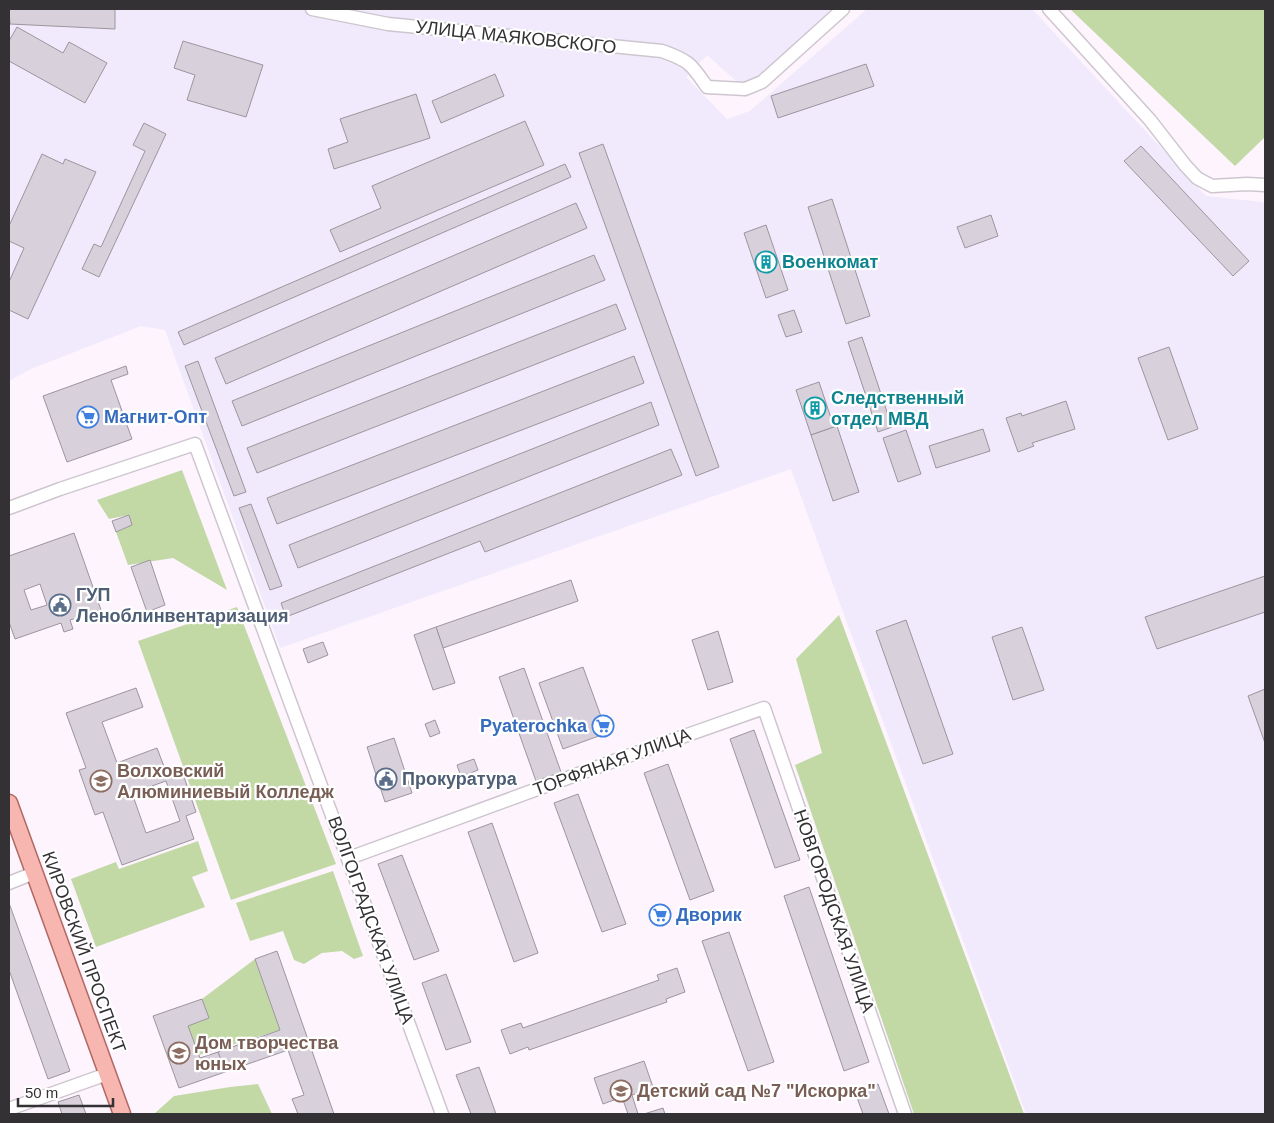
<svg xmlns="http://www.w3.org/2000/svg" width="1274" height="1123" font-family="Arial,sans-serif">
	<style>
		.industrial { fill: #f0eafc }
		.green { fill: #c2d9a6 }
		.building { fill: #d8d0da; stroke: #9c959e; fill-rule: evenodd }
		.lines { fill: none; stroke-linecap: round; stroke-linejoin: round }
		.minor-casing { stroke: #cec6cf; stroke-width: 15 }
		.major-casing { stroke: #b06862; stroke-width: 19 }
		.minor { stroke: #fff; stroke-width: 12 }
		.major { stroke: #f8b6b0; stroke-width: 16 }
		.labels { text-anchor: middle; stroke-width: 4.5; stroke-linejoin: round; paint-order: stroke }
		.street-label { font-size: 18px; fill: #343134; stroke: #fff }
		.culture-label { font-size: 18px; font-weight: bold; fill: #0d838f; stroke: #fff; text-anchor: start }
		.shop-label { font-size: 18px; font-weight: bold; fill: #366cbe; stroke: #fff; text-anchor: start }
		.service-label { font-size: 18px; font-weight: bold; fill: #4e5e75; stroke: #fff; text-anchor: start }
		.education-label { font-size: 18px; font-weight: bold; fill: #785e54; stroke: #fff; text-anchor: start }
	</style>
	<rect width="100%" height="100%" fill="#fdf4fe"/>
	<!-- industrial -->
	<path class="industrial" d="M 9,9 L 839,9 L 745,89 L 707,55 L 686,77 L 727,119 L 750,111 L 867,9 L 1032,9 L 1206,196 L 1263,202 L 1265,208 L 1265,1114 L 1026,1114 L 791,469 L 280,648 L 165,330 L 141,326 L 31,369 L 9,381 Z"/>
	<!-- green -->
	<g class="green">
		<path d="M 1070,9 L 1265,9 L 1265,137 L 1235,166 Z"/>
		<path d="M 182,470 L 227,590 L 173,558 L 128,565 L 116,532 L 132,525 L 129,515 L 109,519 L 97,500 Z"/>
		<path d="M 237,607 L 336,864 L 231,900 L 138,641 Z"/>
		<path d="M 839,615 L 1024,1114 L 914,1114 L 795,765 L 822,753 L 796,659 Z"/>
		<path d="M 198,841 L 208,871 L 192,877 L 205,907 L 96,947 L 71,879 L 116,862 L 119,869 Z"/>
		<path d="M 333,871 L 363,956 L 354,959 L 342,951 L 322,953 L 304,964 L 294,960 L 283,931 L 250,941 L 236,903 Z"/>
		<path d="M 255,959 L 280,1030 L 199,1055 L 188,1026 L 209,1018 L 202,999 Z"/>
		<path d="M 258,1084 L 272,1114 L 154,1114 L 174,1096 L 230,1087 Z"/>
	</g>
	<!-- building -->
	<g class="building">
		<path d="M 9,9 L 115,9 L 115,29 L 10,24 Z"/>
		<path d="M 17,27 L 63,53 L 69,42 L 107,63 L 85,103 L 9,61 L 9,41 Z"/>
		<path d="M 183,41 L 263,65 L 246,117 L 187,100 L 195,75 L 174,68 Z"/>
		<path d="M 866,64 L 874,86 L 778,118 L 771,96 Z"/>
		<path d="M 495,74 L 504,96 L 441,123 L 432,101 Z"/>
		<path d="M 416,94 L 430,138 L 334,169 L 328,149 L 348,142 L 340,119 Z"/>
		<path d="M 525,121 L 544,165 L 340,252 L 330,230 L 381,208 L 372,186 Z"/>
		<path d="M 144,123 L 166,134 L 99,277 L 82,269 L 94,244 L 101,247 L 145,151 L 133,145 Z"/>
		<path d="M 603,144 L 719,467 L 696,476 L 579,153 Z"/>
		<path d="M 1141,146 L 1249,261 L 1233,276 L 1124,161 Z"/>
		<path d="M 42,154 L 63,164 L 65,159 L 96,172 L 28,319 L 9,310 L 9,282 L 24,248 L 9,241 L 9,226 Z"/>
		<path d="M 565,164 L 571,177 L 184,345 L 178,332 Z"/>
		<path d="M 832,199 L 870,316 L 846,324 L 808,207 Z"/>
		<path d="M 576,203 L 587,228 L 226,384 L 215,358 Z"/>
		<path d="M 991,215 L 998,236 L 965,248 L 957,227 Z"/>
		<path d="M 766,225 L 788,290 L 766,298 L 744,233 Z"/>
		<path d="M 594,255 L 605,280 L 242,426 L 232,401 Z"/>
		<path d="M 616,304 L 626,329 L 257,473 L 247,448 Z"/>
		<path d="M 794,310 L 802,332 L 786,337 L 778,315 Z"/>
		<path d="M 862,337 L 892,427 L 878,432 L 848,342 Z"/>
		<path d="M 1169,347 L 1198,429 L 1168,440 L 1138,358 Z"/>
		<path d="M 634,356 L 644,383 L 277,524 L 267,498 Z"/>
		<path d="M 198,361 L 246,492 L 234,496 L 185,366 Z"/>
		<path d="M 126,366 L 128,374 L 111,380 L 132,439 L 67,462 L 43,396 Z"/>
		<path d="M 819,382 L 834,427 L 811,435 L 796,390 Z"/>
		<path d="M 1066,401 L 1075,429 L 1032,443 L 1034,446 L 1018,452 L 1006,418 L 1021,413 L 1022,416 Z"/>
		<path d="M 651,402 L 659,425 L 298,568 L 289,545 Z"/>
		<path d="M 837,426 L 859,492 L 833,501 L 811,435 Z"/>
		<path d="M 983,429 L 990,451 L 936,468 L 929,446 Z"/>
		<path d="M 906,430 L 921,474 L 898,482 L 883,438 Z"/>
		<path d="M 671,449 L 682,475 L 485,552 L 480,541 L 286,617 L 281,603 Z"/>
		<path d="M 251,504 L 282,586 L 270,590 L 239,508 Z"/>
		<path d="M 129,515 L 132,525 L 116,532 L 112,521 Z"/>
		<path d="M 74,533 L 101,610 L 70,620 L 73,629 L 64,632 L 61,623 L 15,639 L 9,622 L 9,556 ZM 40,584 L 47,605 L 31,610 L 24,590 Z"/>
		<path d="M 150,560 L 165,605 L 147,612 L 131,567 Z"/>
		<path d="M 1265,576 L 1265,612 L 1157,649 L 1145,617 Z"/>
		<path d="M 571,580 L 578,601 L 443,648 L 436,627 Z"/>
		<path d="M 906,620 L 953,754 L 923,764 L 876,631 Z"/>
		<path d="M 436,627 L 455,683 L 433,690 L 414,635 Z"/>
		<path d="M 1022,627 L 1044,690 L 1013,700 L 992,637 Z"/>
		<path d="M 718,631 L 733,682 L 708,690 L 692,640 Z"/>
		<path d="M 323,642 L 328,655 L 308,663 L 303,649 Z"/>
		<path d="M 583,667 L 607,733 L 563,749 L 539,683 Z"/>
		<path d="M 524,668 L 561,772 L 536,781 L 499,677 Z"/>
		<path d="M 136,688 L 143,707 L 102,722 L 117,763 L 157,748 L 168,777 L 182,771 L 196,812 L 186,816 L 194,839 L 122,865 L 103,812 L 95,815 L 79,770 L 86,768 L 66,713 ZM 166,781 L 180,821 L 146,833 L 132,793 Z"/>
		<path d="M 1265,689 L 1265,743 L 1248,696 Z"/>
		<path d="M 435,720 L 440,733 L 430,737 L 425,724 Z"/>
		<path d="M 754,730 L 800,860 L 775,868 L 730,739 Z"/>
		<path d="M 394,738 L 412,793 L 385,802 L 367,747 Z"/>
		<path d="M 474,759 L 478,770 L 461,777 L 457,765 Z"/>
		<path d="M 668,764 L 714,891 L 690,900 L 644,773 Z"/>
		<path d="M 578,794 L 626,924 L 602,932 L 554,803 Z"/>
		<path d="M 492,823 L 538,953 L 514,962 L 468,832 Z"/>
		<path d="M 402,855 L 439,951 L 414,960 L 378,864 Z"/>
		<path d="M 809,887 L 869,1062 L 844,1071 L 784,896 Z"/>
		<path d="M 9,903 L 70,1071 L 48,1079 L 9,970 Z"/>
		<path d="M 729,932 L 774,1062 L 748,1071 L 702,941 Z"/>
		<path d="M 277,951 L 327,1094 L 334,1114 L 298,1114 L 292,1099 L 304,1095 L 288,1050 L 225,1072 L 218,1052 L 280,1030 L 255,959 Z"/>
		<path d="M 677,968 L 685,992 L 666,999 L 667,1002 L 529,1050 L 528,1047 L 510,1054 L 501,1030 L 521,1023 L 523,1028 L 659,980 L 657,975 Z"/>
		<path d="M 446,974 L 471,1042 L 446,1050 L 422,983 Z"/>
		<path d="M 202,999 L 209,1018 L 188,1026 L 200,1058 L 218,1052 L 225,1072 L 179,1088 L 153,1016 Z"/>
		<path d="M 644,1061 L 653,1087 L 632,1095 L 638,1114 L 628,1114 L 622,1097 L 603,1104 L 594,1078 Z"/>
		<path d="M 479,1067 L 496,1114 L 471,1114 L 456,1075 Z"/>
		<path d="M 878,1084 L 889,1114 L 863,1114 L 855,1092 Z"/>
		<path d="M 79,1095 L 86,1114 L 62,1114 L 58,1102 Z"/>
		<path d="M 663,1108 L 665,1114 L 644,1114 Z"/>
	</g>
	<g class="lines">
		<!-- minor casing -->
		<g class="minor-casing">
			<g id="minor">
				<path d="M 312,9 L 388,24 L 662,51 C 690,61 691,64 707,87 L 745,89 L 762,82 L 843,9"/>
				<path d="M 1049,9 L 1150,120 L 1185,165 L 1197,178 L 1212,186 L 1247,184 L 1265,185"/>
				<path d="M 9,508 L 60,489 L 195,444 L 442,1114"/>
				<path d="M 349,858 L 622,758 L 764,708 L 905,1114"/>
				<path d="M 9,883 L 34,873"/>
				<path d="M 9,1109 L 107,1074"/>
			</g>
		</g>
		<!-- major casing -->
		<g class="major-casing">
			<path id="major" d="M 9,803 L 122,1114"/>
		</g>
		<!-- minor -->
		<use href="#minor" class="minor"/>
		<!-- major -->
		<use href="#major" class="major"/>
	</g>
	<!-- icons -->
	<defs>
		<g id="building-ring" transform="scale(1.125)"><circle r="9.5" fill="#fff" stroke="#0f9aa8" stroke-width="1.5"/><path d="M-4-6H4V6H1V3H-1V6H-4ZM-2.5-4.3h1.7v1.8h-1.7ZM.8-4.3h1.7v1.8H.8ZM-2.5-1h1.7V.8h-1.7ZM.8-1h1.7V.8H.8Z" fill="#0f9aa8"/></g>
		<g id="supermarket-ring" transform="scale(1.125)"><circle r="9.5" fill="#fff" stroke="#3f7fe0" stroke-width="1.5"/><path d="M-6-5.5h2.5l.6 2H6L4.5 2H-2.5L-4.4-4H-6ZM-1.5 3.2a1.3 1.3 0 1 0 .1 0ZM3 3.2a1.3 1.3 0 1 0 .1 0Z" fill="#3f7fe0"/></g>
		<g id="civic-ring" transform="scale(1.125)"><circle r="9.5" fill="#fff" stroke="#5c6f8a" stroke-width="1.5"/><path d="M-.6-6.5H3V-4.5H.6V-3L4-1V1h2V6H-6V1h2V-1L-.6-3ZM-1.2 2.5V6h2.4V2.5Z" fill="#5c6f8a"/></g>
		<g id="school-ring" transform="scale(1.125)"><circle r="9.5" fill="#fff" stroke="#8d6e63" stroke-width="1.5"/><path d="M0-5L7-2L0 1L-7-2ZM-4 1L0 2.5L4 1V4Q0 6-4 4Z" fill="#8d6e63"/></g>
	</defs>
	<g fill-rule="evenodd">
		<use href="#building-ring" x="766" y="262"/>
		<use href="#building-ring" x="815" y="408"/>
		<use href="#supermarket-ring" x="88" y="417"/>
		<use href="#civic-ring" x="60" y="605"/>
		<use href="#supermarket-ring" x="603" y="726"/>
		<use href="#civic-ring" x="386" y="779"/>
		<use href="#school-ring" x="101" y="781"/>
		<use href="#supermarket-ring" x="660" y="915"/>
		<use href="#school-ring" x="179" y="1053"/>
		<use href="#school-ring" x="621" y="1091"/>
	</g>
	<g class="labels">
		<!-- street labels -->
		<g class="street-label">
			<text transform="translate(516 37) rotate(6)" y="6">УЛИЦА МАЯКОВСКОГО</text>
			<text transform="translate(612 762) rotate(-20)" y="6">ТОРФЯНАЯ УЛИЦА</text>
			<text transform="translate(834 911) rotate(71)" y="6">НОВГОРОДСКАЯ УЛИЦА</text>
			<text transform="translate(371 920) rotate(70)" y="6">ВОЛГОГРАДСКАЯ УЛИЦА</text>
			<text transform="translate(84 952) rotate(70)" y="6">КИРОВСКИЙ ПРОСПЕКТ</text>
		</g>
		<!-- culture labels -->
		<g class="culture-label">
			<text x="782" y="268">Военкомат</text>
			<text x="831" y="404">Следственный<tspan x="831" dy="21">отдел МВД</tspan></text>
		</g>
		<!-- shop labels -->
		<g class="shop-label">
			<text x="104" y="423">Магнит-Опт</text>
			<text x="587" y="732" text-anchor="end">Pyaterochka</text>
			<text x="676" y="921">Дворик</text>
		</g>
		<!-- service labels -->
		<g class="service-label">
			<text x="76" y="601">ГУП<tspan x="76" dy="21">Леноблинвентаризация</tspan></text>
			<text x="402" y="785">Прокуратура</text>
		</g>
		<!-- education labels -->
		<g class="education-label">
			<text x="117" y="777">Волховский<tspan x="117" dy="21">Алюминиевый Колледж</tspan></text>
			<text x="195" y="1049">Дом творчества<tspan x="195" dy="21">юных</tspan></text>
			<text x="637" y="1097">Детский cад №7 "Искорка"</text>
		</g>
	</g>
	<!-- border -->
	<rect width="1274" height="1123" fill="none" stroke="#343134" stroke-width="20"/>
	<!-- scale -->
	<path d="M18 1098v8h95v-8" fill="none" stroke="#343134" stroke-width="2.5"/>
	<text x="25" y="1098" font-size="15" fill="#343134" stroke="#ffffff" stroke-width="4" paint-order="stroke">50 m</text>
</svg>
